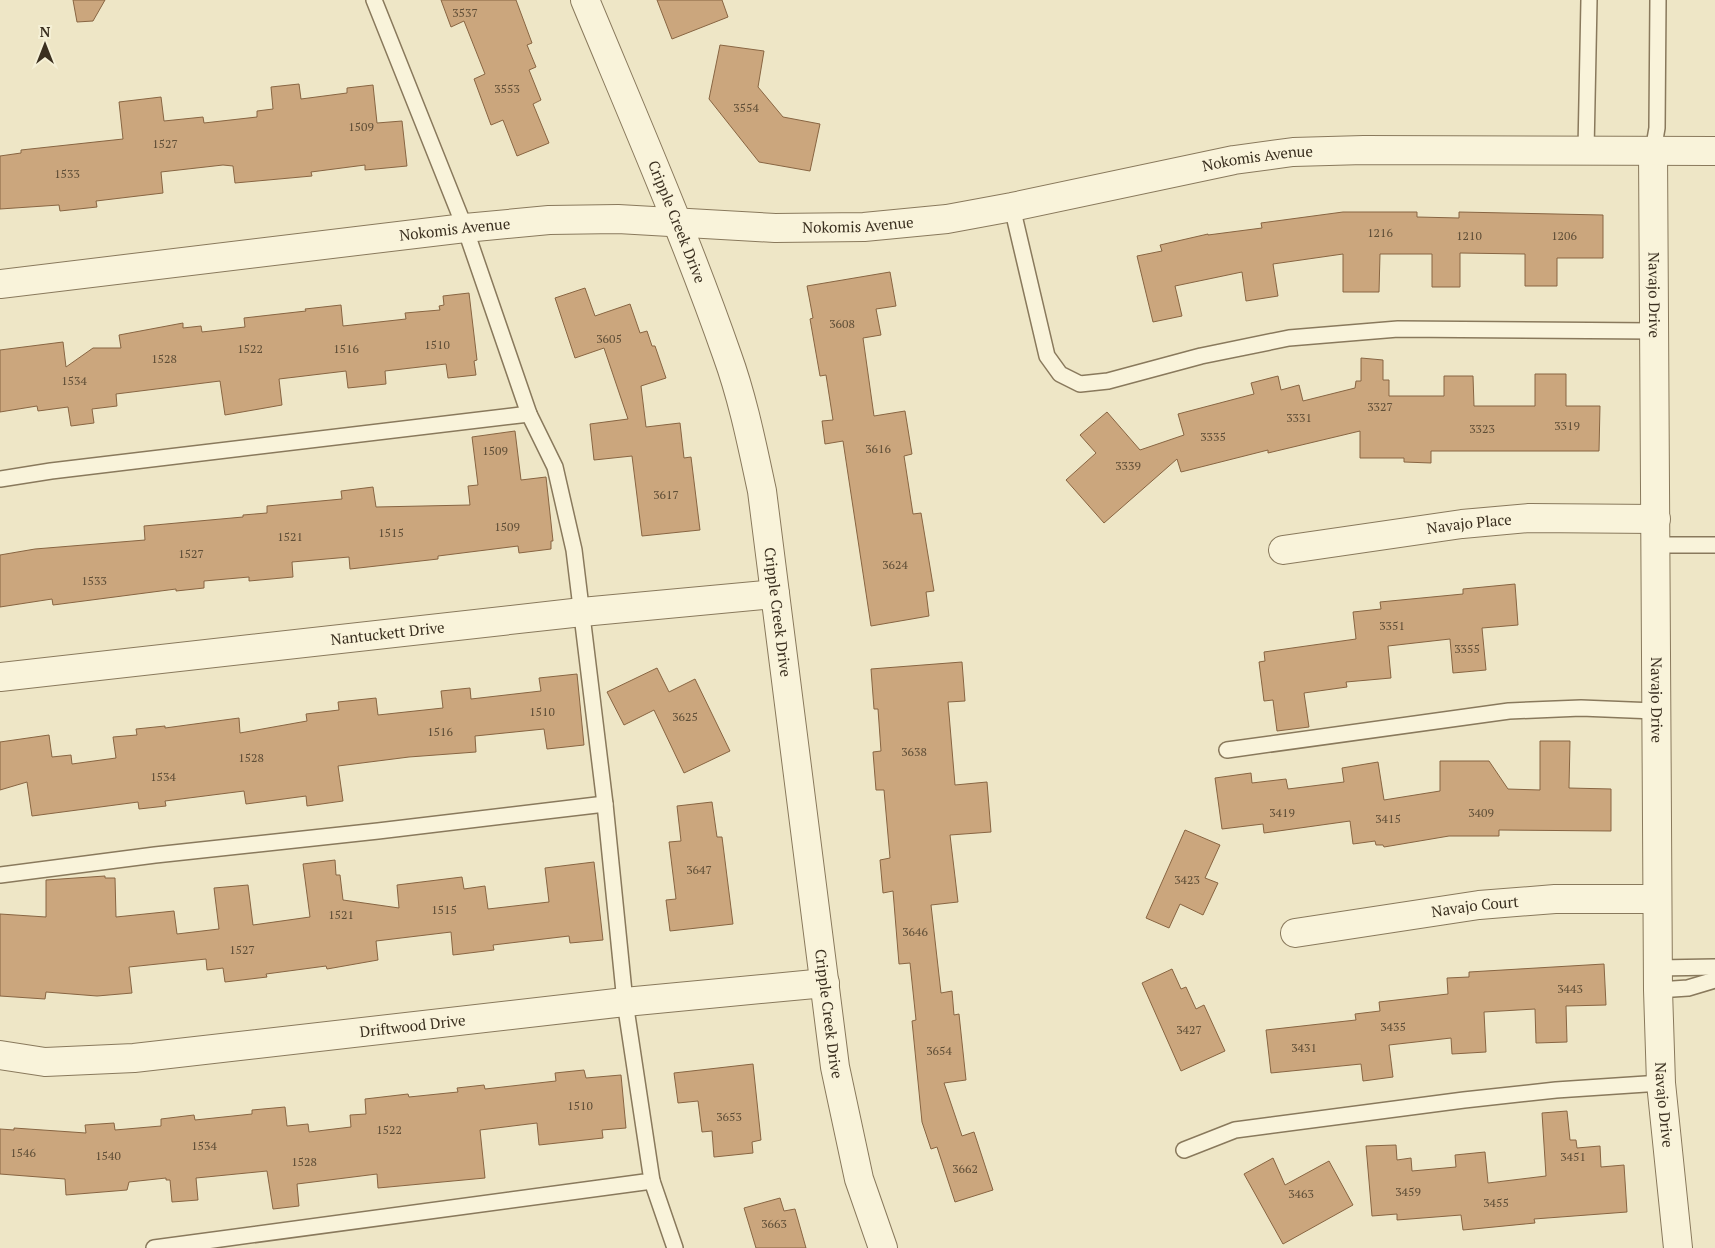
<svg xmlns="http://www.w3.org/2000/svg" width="1715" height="1248" font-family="'PT Serif',serif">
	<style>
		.building { fill: #cba67d; stroke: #886542 }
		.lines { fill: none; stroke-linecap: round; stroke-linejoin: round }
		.lane-casing { stroke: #89795c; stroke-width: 18 }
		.street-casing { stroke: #89795c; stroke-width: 30 }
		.lane { stroke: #f9f3da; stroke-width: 15 }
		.street { stroke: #f9f3da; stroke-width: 28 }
		.labels { text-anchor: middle; stroke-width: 4; stroke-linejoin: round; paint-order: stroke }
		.number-label { font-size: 12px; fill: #5e4d36 }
		.street-label { font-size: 15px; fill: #3a2f1f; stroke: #f5f0d6 }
	</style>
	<rect width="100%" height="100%" fill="#eee6c6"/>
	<!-- building -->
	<g class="building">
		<path d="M 73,0 L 105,0 L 93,21 L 77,22 Z"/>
		<path d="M 441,0 L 516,0 L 532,43 L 527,45 L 536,67 L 529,70 L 541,100 L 533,104 L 549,143 L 517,156 L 503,120 L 491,125 L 474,79 L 485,74 L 464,21 L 451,27 Z"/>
		<path d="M 657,0 L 722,0 L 728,17 L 672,39 Z"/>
		<path d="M 720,45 L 764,51 L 758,87 L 783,117 L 820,124 L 810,171 L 759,162 L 709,99 Z"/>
		<path d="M 299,84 L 301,99 L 347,93 L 347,88 L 373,85 L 377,123 L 402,121 L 407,166 L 365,170 L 365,165 L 311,172 L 312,176 L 235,183 L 233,166 L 223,165 L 161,172 L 163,193 L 96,201 L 97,207 L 60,211 L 59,205 L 0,209 L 0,156 L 21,153 L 21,150 L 123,139 L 119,102 L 161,97 L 164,121 L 203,117 L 204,123 L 257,117 L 257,111 L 273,109 L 271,87 Z"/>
		<path d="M 1343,212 L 1417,212 L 1417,217 L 1459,218 L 1459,212 L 1603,215 L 1603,258 L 1557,258 L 1557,286 L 1525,286 L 1525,254 L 1460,253 L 1460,287 L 1432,287 L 1432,254 L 1380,254 L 1379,292 L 1343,292 L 1343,254 L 1273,264 L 1278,296 L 1246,301 L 1242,272 L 1175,286 L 1182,316 L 1153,322 L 1137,256 L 1162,251 L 1160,245 L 1208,234 L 1208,235 L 1262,228 L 1261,223 Z"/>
		<path d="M 890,272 L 896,306 L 876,309 L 881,335 L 863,338 L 874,416 L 905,411 L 912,454 L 904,456 L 913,514 L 921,513 L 934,591 L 926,592 L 929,616 L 871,626 L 843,441 L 825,444 L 822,421 L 833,420 L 826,375 L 820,376 L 810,319 L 813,318 L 807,286 Z"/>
		<path d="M 585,288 L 595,316 L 630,304 L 640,333 L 647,331 L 652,346 L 655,346 L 666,378 L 641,386 L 646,427 L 680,423 L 684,458 L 691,457 L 700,530 L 642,536 L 632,456 L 594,460 L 590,424 L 628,419 L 604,348 L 575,358 L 555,298 Z"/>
		<path d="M 469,293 L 477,360 L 474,361 L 476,375 L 448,378 L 446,364 L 385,371 L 386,384 L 348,388 L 346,371 L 279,379 L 282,405 L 225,415 L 220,381 L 116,394 L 117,406 L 92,409 L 94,423 L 71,426 L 68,407 L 38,411 L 37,406 L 0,412 L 0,350 L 63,342 L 66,367 L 93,348 L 121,348 L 119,335 L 183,323 L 183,328 L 201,326 L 202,332 L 245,327 L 244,318 L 306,311 L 305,309 L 341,305 L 343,326 L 406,319 L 405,313 L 440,310 L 439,306 L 444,305 L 443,296 Z"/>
		<path d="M 1361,358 L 1383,360 L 1383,380 L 1389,380 L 1389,396 L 1444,396 L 1444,376 L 1473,376 L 1474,406 L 1535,406 L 1535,374 L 1566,374 L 1566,406 L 1600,406 L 1599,451 L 1431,451 L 1431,463 L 1404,462 L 1404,458 L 1360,458 L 1360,431 L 1268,453 L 1268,450 L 1181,472 L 1177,459 L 1104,523 L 1066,480 L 1096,453 L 1080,435 L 1107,412 L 1140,450 L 1184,435 L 1178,414 L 1254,394 L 1251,383 L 1278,376 L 1281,390 L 1299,385 L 1303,401 L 1355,388 L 1356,381 L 1361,381 Z"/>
		<path d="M 515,431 L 521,480 L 546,477 L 553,541 L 551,541 L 551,549 L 519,553 L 518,546 L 438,556 L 438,559 L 350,569 L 349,557 L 292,562 L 293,577 L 249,581 L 249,577 L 204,581 L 204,588 L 176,591 L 176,589 L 53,605 L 52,599 L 0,607 L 0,555 L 35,549 L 145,540 L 144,526 L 243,517 L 243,515 L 267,513 L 267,506 L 342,499 L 341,491 L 373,487 L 376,507 L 470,505 L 468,486 L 478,485 L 472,437 Z"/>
		<path d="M 1515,584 L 1518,625 L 1482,628 L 1486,670 L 1453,673 L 1450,639 L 1388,646 L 1391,678 L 1346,682 L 1347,687 L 1304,693 L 1309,727 L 1277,731 L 1273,700 L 1264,701 L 1259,662 L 1265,661 L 1264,652 L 1356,639 L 1353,612 L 1381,609 L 1380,602 L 1463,594 L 1463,589 Z"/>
		<path d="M 962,662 L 965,701 L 948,702 L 955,785 L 987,782 L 991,832 L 950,835 L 958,902 L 931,905 L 941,993 L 952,991 L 954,1015 L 959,1014 L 966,1080 L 944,1083 L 962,1136 L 974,1132 L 993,1190 L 955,1202 L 937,1147 L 931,1149 L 922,1122 L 912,1021 L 916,1020 L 910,963 L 899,964 L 893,891 L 883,893 L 880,860 L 890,858 L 884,790 L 876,790 L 873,752 L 881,751 L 878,709 L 874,709 L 871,669 Z"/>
		<path d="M 657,668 L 669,692 L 695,679 L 730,751 L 684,773 L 654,710 L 624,725 L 607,692 Z"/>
		<path d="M 577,674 L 584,745 L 547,749 L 544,729 L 475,736 L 476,752 L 409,757 L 338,766 L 343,801 L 307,806 L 306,796 L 246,804 L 244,791 L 165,801 L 166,806 L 139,809 L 138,802 L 32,816 L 27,782 L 0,790 L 0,742 L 49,735 L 52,757 L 71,755 L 72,764 L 116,758 L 113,737 L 137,735 L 136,729 L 165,726 L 165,728 L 239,718 L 240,733 L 307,721 L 306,714 L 339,710 L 338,702 L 376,698 L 378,715 L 443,708 L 441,691 L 470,688 L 471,699 L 541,691 L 539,678 Z"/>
		<path d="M 1540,741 L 1570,741 L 1569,788 L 1611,789 L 1611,831 L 1499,830 L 1499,836 L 1449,836 L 1384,847 L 1383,845 L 1376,845 L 1375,841 L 1353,844 L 1350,821 L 1264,833 L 1263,824 L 1222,829 L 1215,778 L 1251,773 L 1252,783 L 1286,779 L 1288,789 L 1344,782 L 1342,768 L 1378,762 L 1384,800 L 1440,791 L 1440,761 L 1489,761 L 1508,789 L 1540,790 Z"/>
		<path d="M 712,802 L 717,837 L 722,837 L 733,924 L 670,931 L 666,900 L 676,899 L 669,842 L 681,841 L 677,806 Z"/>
		<path d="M 1185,830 L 1220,845 L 1205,878 L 1218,883 L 1203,915 L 1180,904 L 1169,928 L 1146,918 Z"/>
		<path d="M 335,860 L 336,875 L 340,875 L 343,900 L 399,908 L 397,885 L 462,877 L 464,889 L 485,886 L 488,909 L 549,902 L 545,868 L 594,862 L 603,940 L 570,943 L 569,936 L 493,945 L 494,950 L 453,955 L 451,932 L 376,941 L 378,960 L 327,969 L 326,966 L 266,974 L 267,977 L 225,982 L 223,968 L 207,970 L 206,959 L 129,967 L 132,993 L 97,996 L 46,992 L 45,999 L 0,996 L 0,914 L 46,917 L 46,880 L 105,876 L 105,878 L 115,878 L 116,917 L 174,911 L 177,934 L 219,929 L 214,888 L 248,885 L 253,925 L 310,917 L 303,864 Z"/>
		<path d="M 1604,964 L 1606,1005 L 1566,1006 L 1567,1042 L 1536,1043 L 1535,1009 L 1484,1012 L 1486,1052 L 1452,1054 L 1451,1038 L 1389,1045 L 1393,1077 L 1363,1081 L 1361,1064 L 1271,1073 L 1266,1030 L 1356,1020 L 1355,1014 L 1380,1011 L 1379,1002 L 1448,994 L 1447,978 L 1469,977 L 1469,972 Z"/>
		<path d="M 1172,969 L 1181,989 L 1186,987 L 1196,1009 L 1204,1005 L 1225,1051 L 1181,1071 L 1142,983 Z"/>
		<path d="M 753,1064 L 761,1140 L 752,1142 L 753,1153 L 714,1157 L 712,1131 L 702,1132 L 698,1101 L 678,1103 L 674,1073 Z"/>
		<path d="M 584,1070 L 586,1078 L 621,1075 L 626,1128 L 602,1130 L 603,1138 L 539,1145 L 537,1123 L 480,1130 L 485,1178 L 378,1188 L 377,1174 L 297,1184 L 299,1206 L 273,1209 L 267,1171 L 196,1178 L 198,1200 L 172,1202 L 170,1180 L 166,1180 L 166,1178 L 129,1182 L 127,1190 L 66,1195 L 65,1179 L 0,1174 L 0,1129 L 14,1130 L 14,1128 L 86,1133 L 85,1125 L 114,1123 L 115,1130 L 161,1126 L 161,1119 L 194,1115 L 195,1120 L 252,1114 L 252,1110 L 285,1107 L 287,1126 L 308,1124 L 309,1132 L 351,1127 L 350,1115 L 366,1114 L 365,1099 L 408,1094 L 409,1097 L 458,1092 L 457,1088 L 484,1085 L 485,1089 L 556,1081 L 555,1073 Z"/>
		<path d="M 1567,1111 L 1570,1140 L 1576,1140 L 1577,1148 L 1600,1146 L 1601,1167 L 1624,1165 L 1627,1212 L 1534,1219 L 1535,1223 L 1463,1230 L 1461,1215 L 1397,1220 L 1397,1214 L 1372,1216 L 1366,1146 L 1396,1145 L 1397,1160 L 1411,1158 L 1412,1171 L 1456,1167 L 1455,1155 L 1485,1152 L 1488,1183 L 1546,1176 L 1542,1113 Z"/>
		<path d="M 1273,1158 L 1285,1185 L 1329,1161 L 1353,1205 L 1283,1244 L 1244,1174 Z"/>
		<path d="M 780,1198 L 784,1211 L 795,1209 L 806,1248 L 756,1248 L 744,1208 Z"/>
	</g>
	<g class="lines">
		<!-- lane casing -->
		<g class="lane-casing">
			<g id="lane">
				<path d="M 1586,150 L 1589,0"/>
				<path d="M 1653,151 L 1657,128 L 1658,0"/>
				<path d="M 1012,207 L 1047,356 L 1060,374 L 1080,384 L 1108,381 L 1201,356 L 1289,338 L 1398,329 L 1653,331"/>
				<path d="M 0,479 L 51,471 L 529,414"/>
				<path d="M 1656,545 L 1715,545"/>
				<path d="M 1227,750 L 1509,711 L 1581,708 L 1655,711"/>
				<path d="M 0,875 L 155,855 L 378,831 L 605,804"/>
				<path d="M 1658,968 L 1715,967"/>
				<path d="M 1658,990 L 1688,988 L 1715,980"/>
				<path d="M 1184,1150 L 1235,1130 L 1464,1100 L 1556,1090 L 1661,1083"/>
				<path d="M 652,1181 L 675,1248"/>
				<path d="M 154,1248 L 652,1181 L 625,1002 L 605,804 L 574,550 L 555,467 L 529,414 L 465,228 L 374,0"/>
			</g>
		</g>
		<!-- street casing -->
		<g class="street-casing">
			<g id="street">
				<path id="s1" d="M 585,0 C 634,118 685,235 727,355 C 743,399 752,445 762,491 L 835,1067 L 859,1179 L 883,1248"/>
				<path id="s2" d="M 1653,151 L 1658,990 L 1661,1083 L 1678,1248"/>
				<path id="s3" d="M 0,284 L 465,228 L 549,220 L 618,219 L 775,228 L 864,227 L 947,219 L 1012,207 L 1234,160 L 1293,152 L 1364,150 L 1715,151"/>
				<path id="s4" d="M 1283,550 L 1462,524 L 1529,518 L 1656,519"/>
				<path id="s5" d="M 0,677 L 582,612 L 775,594"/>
				<path id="s6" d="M 1295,933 L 1479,905 L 1555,899 L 1657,899"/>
				<path id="s7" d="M 0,1055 L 45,1062 L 134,1058 L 625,1002 L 825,983"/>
			</g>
		</g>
		<!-- lane -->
		<use href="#lane" class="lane"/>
		<!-- street -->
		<use href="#street" class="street"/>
	</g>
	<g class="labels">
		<!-- number labels -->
		<g class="number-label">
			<text x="465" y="17">3537</text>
			<text x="507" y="93">3553</text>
			<text x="746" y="112">3554</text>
			<text x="361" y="131">1509</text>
			<text x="165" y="148">1527</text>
			<text x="67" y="178">1533</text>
			<text x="1380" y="237">1216</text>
			<text x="1469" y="240">1210</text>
			<text x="1564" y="240">1206</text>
			<text x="842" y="328">3608</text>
			<text x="609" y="343">3605</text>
			<text x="437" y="349">1510</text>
			<text x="250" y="353">1522</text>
			<text x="346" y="353">1516</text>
			<text x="164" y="363">1528</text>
			<text x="74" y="385">1534</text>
			<text x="1380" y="411">3327</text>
			<text x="1299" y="422">3331</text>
			<text x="1567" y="430">3319</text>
			<text x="1482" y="433">3323</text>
			<text x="1213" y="441">3335</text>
			<text x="878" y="453">3616</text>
			<text x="495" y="455">1509</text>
			<text x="1128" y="470">3339</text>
			<text x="666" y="499">3617</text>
			<text x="507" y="531">1509</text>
			<text x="391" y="537">1515</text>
			<text x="290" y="541">1521</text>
			<text x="191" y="558">1527</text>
			<text x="895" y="569">3624</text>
			<text x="94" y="585">1533</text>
			<text x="1392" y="630">3351</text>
			<text x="1467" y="653">3355</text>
			<text x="542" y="716">1510</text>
			<text x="685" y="721">3625</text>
			<text x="440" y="736">1516</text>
			<text x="914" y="756">3638</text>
			<text x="251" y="762">1528</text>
			<text x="163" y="781">1534</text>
			<text x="1282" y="817">3419</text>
			<text x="1481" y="817">3409</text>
			<text x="1388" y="823">3415</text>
			<text x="699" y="874">3647</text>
			<text x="1187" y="884">3423</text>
			<text x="444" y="914">1515</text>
			<text x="341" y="919">1521</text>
			<text x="915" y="936">3646</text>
			<text x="242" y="954">1527</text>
			<text x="1570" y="993">3443</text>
			<text x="1393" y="1031">3435</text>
			<text x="1189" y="1034">3427</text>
			<text x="1304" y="1052">3431</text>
			<text x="939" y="1055">3654</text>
			<text x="580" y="1110">1510</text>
			<text x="729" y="1121">3653</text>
			<text x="389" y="1134">1522</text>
			<text x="204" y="1150">1534</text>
			<text x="23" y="1157">1546</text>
			<text x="108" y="1160">1540</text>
			<text x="1573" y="1161">3451</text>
			<text x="304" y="1166">1528</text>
			<text x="965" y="1173">3662</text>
			<text x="1408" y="1196">3459</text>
			<text x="1301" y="1198">3463</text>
			<text x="1496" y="1207">3455</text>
			<text x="774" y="1228">3663</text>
		</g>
		<!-- street labels -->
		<g class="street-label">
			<text dy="5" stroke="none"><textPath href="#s3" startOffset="1268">Nokomis Avenue</textPath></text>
			<text dy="5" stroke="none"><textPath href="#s1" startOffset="240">Cripple Creek Drive</textPath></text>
			<text dy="5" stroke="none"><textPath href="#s3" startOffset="862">Nokomis Avenue</textPath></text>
			<text dy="5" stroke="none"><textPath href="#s3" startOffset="458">Nokomis Avenue</textPath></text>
			<text dy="5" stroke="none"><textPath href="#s2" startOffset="144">Navajo Drive</textPath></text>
			<text dy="5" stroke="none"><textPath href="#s4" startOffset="188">Navajo Place</textPath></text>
			<text dy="5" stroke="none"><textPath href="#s1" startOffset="645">Cripple Creek Drive</textPath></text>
			<text dy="5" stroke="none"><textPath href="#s5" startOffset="390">Nantuckett Drive</textPath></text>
			<text dy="5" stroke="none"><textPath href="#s2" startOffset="549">Navajo Drive</textPath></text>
			<text dy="5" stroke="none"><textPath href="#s6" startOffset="182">Navajo Court</textPath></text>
			<text dy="5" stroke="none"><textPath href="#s1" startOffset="1050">Cripple Creek Drive</textPath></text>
			<text dy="5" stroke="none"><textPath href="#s7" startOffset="415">Driftwood Drive</textPath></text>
			<text dy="5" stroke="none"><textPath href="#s2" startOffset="954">Navajo Drive</textPath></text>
		</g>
	</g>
	<!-- north arrow -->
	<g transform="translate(45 45)" stroke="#f5f0d6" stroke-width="4" paint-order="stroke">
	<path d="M0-4L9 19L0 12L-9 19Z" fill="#3a2f1f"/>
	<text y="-8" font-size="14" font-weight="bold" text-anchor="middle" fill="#3a2f1f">N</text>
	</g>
</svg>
